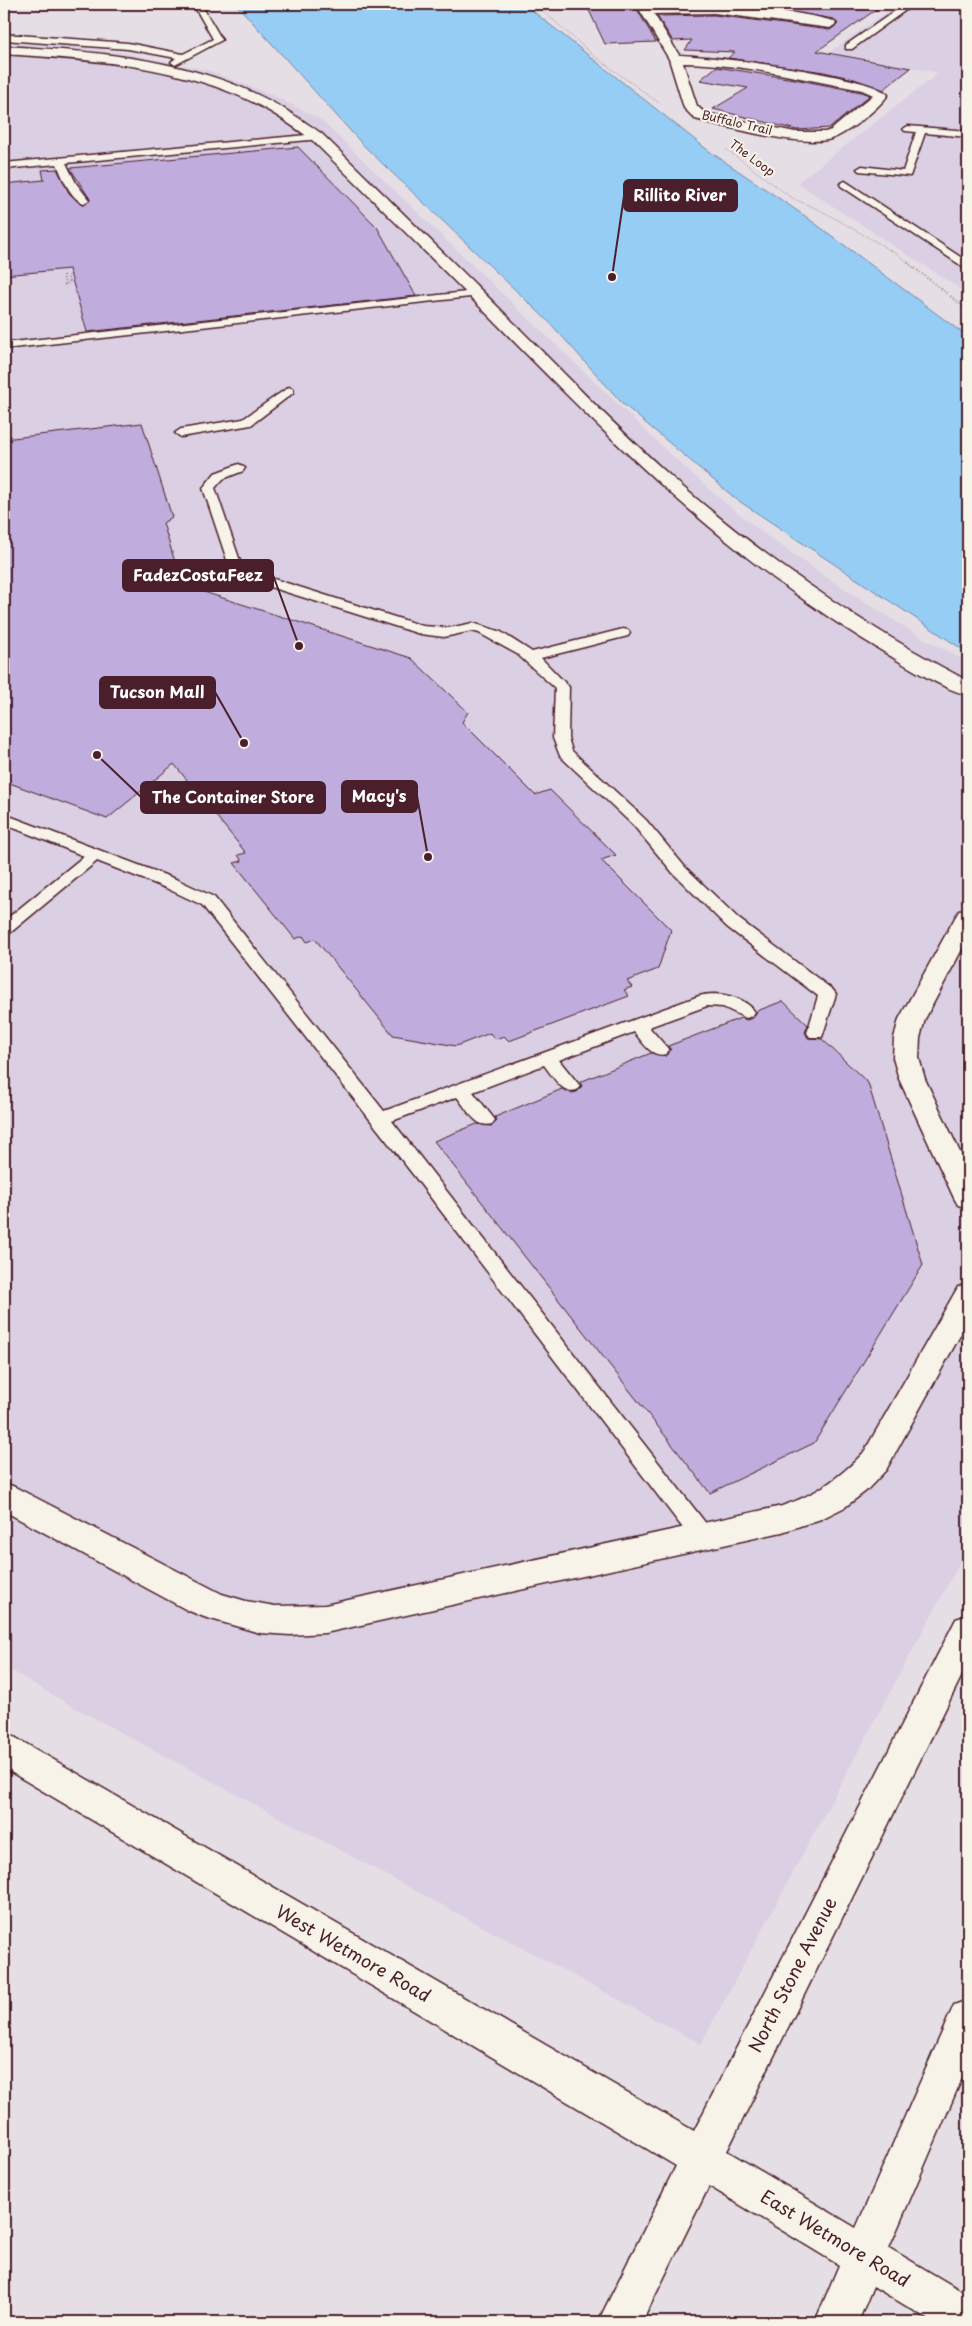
<svg xmlns="http://www.w3.org/2000/svg" width="972" height="2326" font-family="'Playpen Sans',sans-serif">
	<style>
		.built { fill: #dbcfe3 }
		.water { fill: #96cdf5; stroke: #7887a4 }
		.building { fill: #c0addd; stroke: #4a1f2b }
		.lines { fill: none; stroke-linecap: round; stroke-linejoin: round }
		.service-casing { stroke: #4a1f2b; stroke-width: 3 }
		.minor-casing { stroke: #4a1f2b; stroke-width: 3 }
		.secondary-casing { stroke: #4a1f2b; stroke-width: 3 }
		.path-far1 { stroke: #4a1f2b; stroke-width: 1; stroke-dasharray: 0.5 2; stroke-linecap: butt }
		.path { stroke: #4a1f2b; stroke-width: 2; stroke-dasharray: 0.5 2.5; stroke-linecap: butt }
		.service { fill: #f7f3e8; fill-rule: evenodd }
		.minor { fill: #f7f3e8; fill-rule: evenodd }
		.secondary { fill: #f7f3e8; fill-rule: evenodd }
		.labels { text-anchor: middle; stroke-width: 4; stroke-linejoin: round; paint-order: stroke }
		.far-street-label { font-size: 12px; fill: #4a1f2b; stroke: #f7f3e8 }
		.near-street-label { font-size: 18px; fill: #4a1f2b; stroke: #f7f3e8 }
		.leader { fill: none; stroke: #4a1f2b; stroke-width: 2 }
		.callout-dot { fill: #4a1f2b; stroke: #f7f3e8; stroke-width: 2 }
		.callout { fill: #4a1f2b; stroke: #4a1f2b; stroke-width: 2 }
		.callout-label { font-size: 16px; text-anchor: middle; font-weight: bold; fill: #fff }
	</style>
	<rect width="100%" height="100%" fill="#e6dee5"/>
	<filter id="ink" filterUnits="userSpaceOnUse"><feTurbulence type="fractalNoise" baseFrequency=".02" numOctaves="2"/><feDisplacementMap in="SourceGraphic" scale="10" xChannelSelector="R" yChannelSelector="G"/><feConvolveMatrix kernelMatrix="1 2 1 2 8 2 1 2 1" color-interpolation-filters="sRGB"/></filter>
	<g filter="url(#ink)">
		<!-- built -->
		<g class="built">
			<path d="M 898,4 L 968,4 L 968,294 L 797,183 L 939,73 L 830,52 Z"/>
			<path d="M 4,43 L 83,48 L 129,54 L 207,70 L 271,94 L 320,119 L 672,456 L 724,502 L 767,536 L 829,579 L 919,636 L 968,662 L 968,1547 L 701,2044 L 68,1704 L 4,1666 Z"/>
		</g>
		<!-- water -->
		<path class="water" d="M 236,4 L 524,4 L 709,151 L 805,216 L 968,337 L 968,653 L 736,499 L 623,404 L 550,323 L 364,146 Z"/>
		<!-- building -->
		<g class="building">
			<path d="M 586,4 L 634,4 L 656,42 L 605,44 Z"/>
			<path d="M 650,4 L 884,4 L 817,51 L 911,68 L 883,90 L 854,79 L 824,72 L 728,58 L 735,52 L 685,50 L 692,40 L 673,41 L 657,16 L 714,15 L 830,30 L 838,24 L 834,19 L 766,8 Z"/>
			<path d="M 716,67 L 794,79 L 861,92 L 870,95 L 830,128 L 797,130 L 713,109 L 748,88 L 700,80 Z"/>
			<path d="M 298,147 L 377,227 L 416,296 L 87,332 L 69,269 L 4,275 L 4,184 L 44,180 L 42,170 L 57,169 L 69,193 L 78,202 L 85,205 L 90,199 L 70,168 Z"/>
			<path d="M 142,423 L 172,517 L 163,523 L 182,585 L 411,658 L 468,712 L 462,722 L 535,795 L 550,790 L 616,855 L 601,860 L 671,930 L 658,969 L 627,981 L 632,987 L 624,990 L 629,996 L 509,1041 L 504,1036 L 495,1039 L 490,1033 L 456,1046 L 393,1035 L 315,939 L 307,942 L 303,936 L 295,939 L 234,863 L 242,861 L 238,855 L 246,853 L 174,764 L 107,819 L 4,781 L 4,439 Z"/>
			<path d="M 783,1001 L 808,1025 L 805,1032 L 808,1038 L 822,1039 L 868,1083 L 923,1265 L 814,1443 L 710,1493 L 434,1141 L 477,1124 L 492,1126 L 497,1120 L 495,1117 L 562,1089 L 571,1093 L 577,1092 L 582,1086 L 580,1082 L 651,1053 L 666,1056 L 671,1050 L 668,1046 L 741,1018 L 747,1020 L 753,1018 L 757,1011 Z"/>
		</g>
		<g class="lines">
			<!-- service casing -->
			<g class="service-casing">
				<g id="service">
					<path d="M 193,4 L 201,4 L 222,40 L 175,65 L 171,62 L 176,58 L 128,49 L 4,40 L 4,34 L 128,43 L 183,54 L 213,39 Z"/>
					<path d="M 905,4 L 914,4 L 852,49 L 846,49 L 846,45 Z"/>
					<path d="M 908,126 L 968,131 L 968,137 L 925,133 L 910,176 L 859,171 L 857,169 L 862,166 L 903,171 L 916,132 L 905,131 L 903,129 Z"/>
					<path d="M 317,134 L 320,135 L 320,139 L 66,163 L 76,183 L 89,200 L 84,203 C 70,199 62,176 57,164 L 4,169 L 4,163 Z"/>
					<path d="M 845,181 L 968,262 L 968,270 L 841,186 L 840,184 Z"/>
					<path d="M 475,291 L 480,294 L 479,296 L 4,349 L 4,343 Z"/>
					<path d="M 289,387 L 293,389 L 293,393 L 251,425 L 181,437 L 175,433 L 181,429 L 243,419 Z"/>
					<path d="M 239,464 L 245,468 L 243,471 L 223,479 L 215,488 L 241,564 L 261,575 L 423,626 L 449,628 L 473,623 L 501,632 L 532,652 L 623,629 L 628,630 L 630,633 L 628,636 L 541,658 L 569,687 L 568,738 L 572,751 L 646,820 L 685,867 L 739,919 L 833,990 L 836,994 L 822,1037 L 810,1037 L 807,1033 L 818,996 L 727,927 L 673,873 L 634,826 L 560,756 L 553,738 L 555,688 L 517,654 L 479,633 L 472,631 L 444,637 L 420,634 L 251,581 L 230,569 L 203,488 L 215,473 Z"/>
					<path d="M 4,814 L 178,880 L 214,897 L 384,1111 L 699,996 C 716,991 745,996 755,1012 L 752,1016 L 746,1018 L 723,1007 L 707,1006 L 649,1027 L 669,1050 L 666,1054 C 651,1058 643,1042 634,1032 L 559,1060 L 580,1086 L 577,1090 C 562,1095 553,1076 544,1065 L 473,1092 L 495,1120 L 492,1124 C 476,1129 467,1109 457,1097 L 392,1121 L 711,1530 L 714,1537 L 711,1544 L 703,1546 L 695,1544 L 415,1177 L 202,905 L 166,888 L 97,861 L 10,933 L 4,934 L 4,921 L 84,856 L 4,824 Z"/>
				</g>
			</g>
			<!-- minor casing -->
			<g class="minor-casing">
				<g id="minor">
					<path d="M 636,4 L 648,4 L 650,7 C 712,5 774,6 834,21 L 836,24 L 830,28 L 714,13 L 654,14 L 679,55 C 710,56 873,75 888,95 C 878,109 844,137 827,140 C 792,145 731,128 695,119 L 684,108 L 669,59 ZM 683,63 C 743,64 802,79 862,90 L 873,95 L 831,130 L 825,132 L 795,132 L 705,113 L 697,106 Z"/>
					<path d="M 4,46 C 87,51 177,57 254,93 C 278,104 300,118 322,134 C 381,192 440,249 499,308 C 557,366 614,426 676,481 C 765,559 863,626 968,681 L 968,695 C 940,689 888,654 861,638 C 719,549 607,437 491,318 C 432,258 372,199 312,140 C 290,124 269,109 244,98 C 169,64 84,59 4,54 Z"/>
					<path d="M 968,909 L 968,938 L 925,1019 L 920,1038 L 919,1058 L 925,1079 L 968,1169 L 968,1208 L 958,1205 L 954,1198 L 899,1079 L 893,1058 L 894,1038 L 899,1019 L 956,916 L 959,911 Z"/>
					<path d="M 968,1284 L 968,1321 L 886,1470 L 866,1491 L 845,1507 L 821,1519 L 782,1532 L 325,1633 L 290,1635 L 260,1633 L 204,1617 L 187,1610 L 4,1511 L 4,1483 L 15,1487 L 222,1594 L 246,1601 L 275,1606 L 325,1605 L 782,1506 C 815,1495 840,1478 864,1452 L 958,1287 Z"/>
				</g>
			</g>
			<!-- secondary casing -->
			<g class="secondary-casing">
				<path id="secondary" d="M 968,1615 L 968,1663 L 727,2151 L 856,2228 L 954,2005 L 968,2000 L 968,2064 L 889,2248 L 968,2295 L 968,2322 L 933,2322 L 873,2286 L 858,2322 L 815,2322 L 839,2265 L 709,2186 L 642,2322 L 598,2322 L 676,2166 L 4,1768 L 4,1733 L 16,1738 L 694,2131 L 956,1619 Z"/>
			</g>
			<!-- path-far1 -->
			<g class="path-far1">
				<path d="M 535,4 L 594,56 L 659,103"/>
				<path d="M 726,149 L 792,198 L 822,211 L 897,254 L 910,264"/>
			</g>
			<!-- path -->
			<g class="path">
				<path d="M 908,263 L 968,310"/>
				<path d="M 63,275 L 65,284 L 69,283 L 68,275 L 72,274"/>
			</g>
			<!-- service -->
			<use href="#service" class="service"/>
			<!-- minor -->
			<use href="#minor" class="minor"/>
			<!-- secondary -->
			<use href="#secondary" class="secondary"/>
		</g>
	</g>
	<g class="labels">
		<!-- far-street labels -->
		<g class="far-street-label">
			<text transform="translate(737 123) rotate(13)" y="4">Buffalo Trail</text>
			<text transform="translate(752 158) rotate(36)" y="4">The Loop</text>
		</g>
		<!-- near-street labels -->
		<g class="near-street-label">
			<text transform="translate(353 1954) rotate(30)" y="6">West Wetmore Road</text>
			<text transform="translate(793 1975) rotate(-63)" y="6">North Stone Avenue</text>
			<text transform="translate(835 2239) rotate(31)" y="6">East Wetmore Road</text>
		</g>
	</g>
	<!-- callouts -->
	<path class="leader" d="M612 277L624 196M299 646L273 575M244 743L215 692M428 857L417 796M97 755L141 797"/>
	<g class="callout-dot">
		<circle cx="612" cy="277" r="5"/>
		<circle cx="299" cy="646" r="5"/>
		<circle cx="244" cy="743" r="5"/>
		<circle cx="428" cy="857" r="5"/>
		<circle cx="97" cy="755" r="5"/>
	</g>
	<g class="callout">
		<rect x="624" y="180" width="113" height="31" rx="5"/>
		<rect x="123" y="560" width="150" height="31" rx="5"/>
		<rect x="100" y="677" width="115" height="31" rx="5"/>
		<rect x="342" y="781" width="75" height="31" rx="5"/>
		<rect x="141" y="782" width="184" height="31" rx="5"/>
	</g>
	<g class="callout-label">
		<text x="680" y="201">Rillito River</text>
		<text x="198" y="581">FadezCostaFeez</text>
		<text x="157" y="698">Tucson Mall</text>
		<text x="379" y="802">Macy's</text>
		<text x="233" y="803">The Container Store</text>
	</g>
	<!-- margin -->
	<rect width="972" height="2326" fill="none" stroke="#f7f3e8" stroke-width="20"/>
	<rect x="10" y="10" width="952" height="2306" fill="none" stroke="#4a1f2b" stroke-width="2" filter="url(#ink)"/>
</svg>
